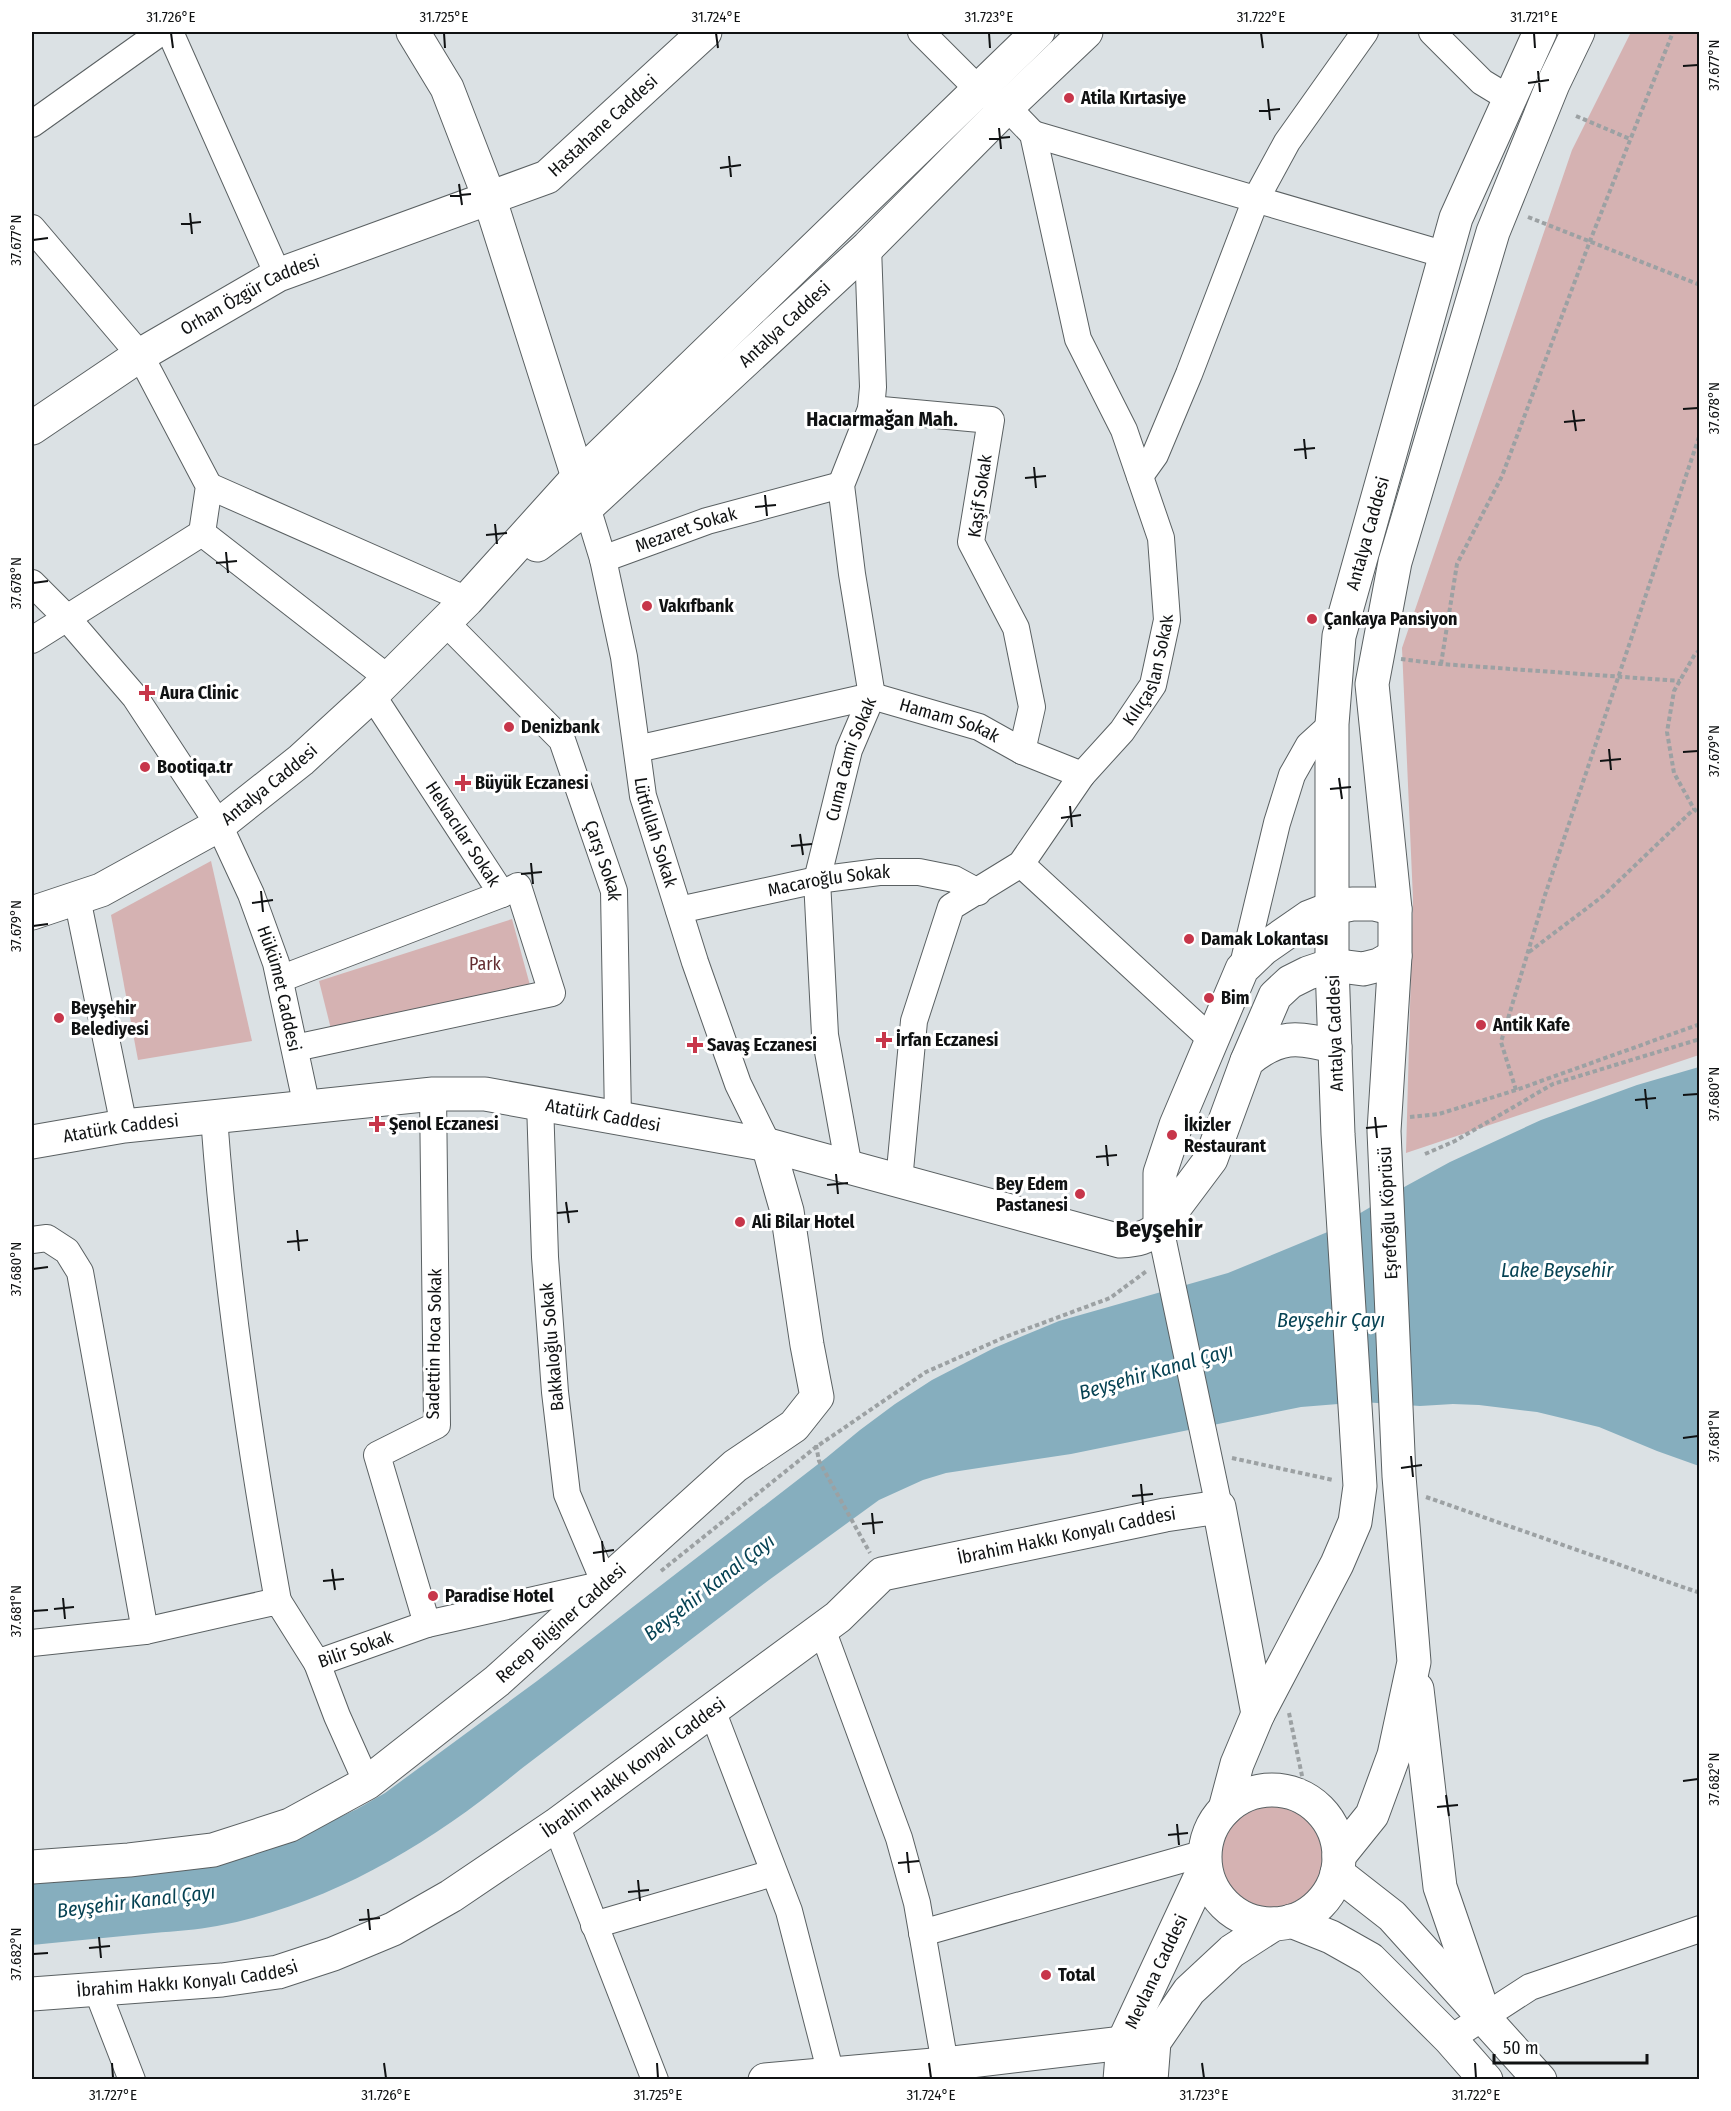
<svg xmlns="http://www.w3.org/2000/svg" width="1731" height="2111" font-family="'Fira Sans Condensed',sans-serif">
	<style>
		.green { fill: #d5b2b2 }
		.water { fill: #86aebe }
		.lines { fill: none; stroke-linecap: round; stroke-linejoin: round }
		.street-casing { stroke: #5a6062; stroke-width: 28 }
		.secondary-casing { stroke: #5a6062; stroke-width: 35 }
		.primary-casing { stroke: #5a6062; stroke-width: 35 }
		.path { stroke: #9ca1a3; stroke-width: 4; stroke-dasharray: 4.5 3; stroke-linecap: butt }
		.street { stroke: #fff; stroke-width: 26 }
		.secondary { stroke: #fff; stroke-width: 33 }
		.primary { stroke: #fff; stroke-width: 33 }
		.ticks { fill: none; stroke: #101213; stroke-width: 2 }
		.poi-dot { fill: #c7364a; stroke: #fff; stroke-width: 2 }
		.labels { text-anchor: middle; stroke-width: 6; stroke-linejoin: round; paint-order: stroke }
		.poi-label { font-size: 18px; font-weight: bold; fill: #101213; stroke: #fff; text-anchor: start }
		.street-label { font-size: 18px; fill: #101213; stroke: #fff }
		.park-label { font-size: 18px; fill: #642d31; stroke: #fff }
		.neighbourhood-label { font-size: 20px; font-weight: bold; fill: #101213; stroke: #fff }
		.water-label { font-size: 20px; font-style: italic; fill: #064253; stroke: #fff }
		.district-label { font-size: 24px; font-weight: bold; fill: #101213; stroke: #fff }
		.neatline { fill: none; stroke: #101213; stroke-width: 2 }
		.ticks-label { font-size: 15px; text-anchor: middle; fill: #101213 }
	</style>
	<rect width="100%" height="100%" fill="#dbe1e4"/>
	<!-- green -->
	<g class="green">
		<path d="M 1631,32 L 1699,32 L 1699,1055 L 1406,1153 L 1413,899 L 1402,648 L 1572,150 Z"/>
		<path d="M 211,861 L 252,1041 L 138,1060 L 111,915 Z"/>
		<path d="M 512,919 L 531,989 L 332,1033 L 319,981 Z"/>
		<circle cx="1272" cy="1857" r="50"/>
	</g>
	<!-- water -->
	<path class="water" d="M 1699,1067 L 1699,1466 L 1657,1451 L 1599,1427 L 1537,1412 L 1479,1405 L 1453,1404 L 1420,1406 L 1363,1402 L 1301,1407 L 1071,1454 L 946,1473 L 923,1480 L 879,1500 L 769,1580 L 521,1769 C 433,1842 332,1904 217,1926 C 197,1930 175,1931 154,1933 C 113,1937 72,1941 32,1945 L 32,1882 L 297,1837 L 357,1809 L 385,1793 L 537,1681 L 826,1458 L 860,1430 L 895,1404 L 932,1380 L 994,1348 L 1059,1321 L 1228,1273 L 1330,1231 L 1406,1186 L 1450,1162 L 1541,1120 L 1637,1085 Z"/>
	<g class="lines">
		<!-- street casing -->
		<g class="street-casing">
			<g id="street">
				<path d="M 170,32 L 278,275"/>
				<path d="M 1432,32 L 1482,82 L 1510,99"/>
				<path d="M 32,124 L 161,32"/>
				<path d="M 1033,134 L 1446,255"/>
				<path d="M 32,228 L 140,355 L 209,486 L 202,533 L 32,640"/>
				<path d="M 871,409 L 991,420 L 971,542 L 1016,628 L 1032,707 L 1022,751"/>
				<path d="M 1140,476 L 1155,455 L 1189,374 L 1256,199 L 1287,142 L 1365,32"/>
				<path d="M 209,486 L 467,600"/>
				<path id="s1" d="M 587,507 L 603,559 L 624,657 L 643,796 L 695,962 L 738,1084 L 768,1145"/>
				<path d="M 202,533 L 388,678"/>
				<path id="s2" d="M 603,559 L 707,521 L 841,485"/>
				<path id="s3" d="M 32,583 L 67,618 L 135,697 L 219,825 L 251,894 L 276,963 L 307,1107"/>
				<path id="s4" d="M 445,622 L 562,740 L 614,891 L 618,1118"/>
				<path id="s5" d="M 637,749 L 872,696 L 979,727 L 1022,751 L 1082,775"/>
				<path d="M 1021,864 L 1212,1040"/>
				<path d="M 77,898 L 124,1126"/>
				<path id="s6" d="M 679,910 L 817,880 L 879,872 L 919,872 L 954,879 L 978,892"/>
				<path d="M 1242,969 L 1277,823 L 1292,775 L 1309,745 L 1332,724"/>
				<path d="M 280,979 L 502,894 L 372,695"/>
				<path d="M 295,1048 L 552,993 L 518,886 L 502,894"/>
				<path d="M 214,1117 C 226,1280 249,1441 278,1601"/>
				<path id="s7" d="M 849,1168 L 825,1035 L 817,880 L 849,750 L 872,696 L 852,574 L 841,485 L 871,409 L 873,387 L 868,247"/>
				<path id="s8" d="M 899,1181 L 914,1021 L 951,907 L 1021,864 L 1082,775 L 1122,731 L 1153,685 L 1167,620 L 1161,538 L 1124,430 L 1078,339 L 1033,134 L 1007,107 L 979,90 L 921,32"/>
				<path d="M 1160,1227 L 1219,1507"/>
				<path d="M 32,1240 L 47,1238 L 67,1251 L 80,1272 L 145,1631"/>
				<path d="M 427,1624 L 377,1455 L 437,1425 L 433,1094"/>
				<path d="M 822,1629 L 899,1838 L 917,1903 L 945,2064 L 945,2080"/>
				<path id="s9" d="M 32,1643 L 145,1631 L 278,1601 L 317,1663 L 427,1624 L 605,1584 L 567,1494 L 555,1392 L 545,1257 L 540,1102"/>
				<path d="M 317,1663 L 337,1716 L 367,1783"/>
				<path d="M 712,1710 L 789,1911 L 831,2074"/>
				<path d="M 556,1825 L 655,2080"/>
				<path d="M 594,1925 L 773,1873"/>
				<path d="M 922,1933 L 1205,1853"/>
				<path d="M 97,1990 L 132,2080"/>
				<path d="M 1450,2039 L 1530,1987 L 1700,1929"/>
			</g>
		</g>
		<!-- secondary casing -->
		<g class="secondary-casing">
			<g id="secondary">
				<path d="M 413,32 L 447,88 L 489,197 L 584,496"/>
				<path id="s10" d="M 32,428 L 140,355 L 278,275 L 547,177 L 705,32"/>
				<path id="s11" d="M 537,545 L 587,507 L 868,247 L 1007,107 L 1086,32"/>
				<path id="s12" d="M 32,913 L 101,890 L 219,825 L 301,760 L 372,695 L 467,600 L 578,477 L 1038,32"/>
				<path d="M 1247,1061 L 1275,996 L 1290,982 L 1308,973 L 1332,965 L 1363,969 L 1379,965 L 1395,956"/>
				<path id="s13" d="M 32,1142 L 124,1126 L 433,1094 L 485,1094 L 768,1145 L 1120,1241 C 1137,1240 1147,1238 1160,1227 L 1211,1159 L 1247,1061 C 1278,1035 1298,1036 1335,1047"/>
				<path d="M 1160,1227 L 1160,1173 L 1176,1125 L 1242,969 L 1263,949 L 1309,917 L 1332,908 L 1352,904 L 1374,904 L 1395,909"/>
				<path id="s14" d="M 32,1867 L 129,1860 L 213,1850 L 290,1825 L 367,1783 L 497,1681 L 735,1466 L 794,1426 L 817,1397 L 807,1345 L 787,1211 L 768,1145"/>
				<path id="s15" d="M 32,1994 L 222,1980 L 278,1972 L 333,1954 L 393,1929 L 451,1896 L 556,1825 L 838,1617 L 882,1574 L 1165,1515 L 1219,1507 L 1258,1714"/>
				<path d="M 765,2080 L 945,2064 L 1123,2043 L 1152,2042"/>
			</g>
		</g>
		<!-- primary casing -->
		<g class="primary-casing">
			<g id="primary">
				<path d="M 1417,1689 L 1440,1887 L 1485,2018"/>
				<circle cx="1272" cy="1857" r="67"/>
				<path id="s16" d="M 1225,1809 L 1237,1764 L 1258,1714 L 1337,1564 L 1355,1522 L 1360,1486 L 1338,1134 L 1332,965 L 1332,724 L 1339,636 L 1456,218 L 1540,32"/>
				<path d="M 1339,1856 L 1372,1815 L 1394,1755 L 1414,1662 L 1399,1476 L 1384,1131 L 1395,956 L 1395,909 L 1372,684 L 1395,562 L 1493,232 L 1553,84 L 1578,32"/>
				<path d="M 1337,1873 L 1392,1916 L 1540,2080"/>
				<path d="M 1291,1921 L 1331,1937 L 1370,1959 L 1450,2039 L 1486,2080"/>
				<path id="s17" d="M 1120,2080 L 1123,2043 L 1205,1867"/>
				<path d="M 1151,2080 L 1154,2042 L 1189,1991 L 1232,1951 L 1274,1924"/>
			</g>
		</g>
		<!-- path -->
		<g class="path">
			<path d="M 1576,116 L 1630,139"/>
			<path d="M 1528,217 L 1700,285"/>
			<path d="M 1700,650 L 1695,654 L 1674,691 L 1667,732 L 1674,773 L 1694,809 L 1700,814"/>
			<path d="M 1401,659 L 1441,664 L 1680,681"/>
			<path d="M 1441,664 L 1457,564 L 1502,476 L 1590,241 L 1673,32"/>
			<path d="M 1529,952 L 1603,896 L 1694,809"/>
			<path d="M 1516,1090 L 1501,1042 L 1545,895 L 1700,434"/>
			<path d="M 1410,1117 L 1439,1114 L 1516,1090 L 1700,1024"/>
			<path d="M 1425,1154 L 1455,1141 L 1553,1084 L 1700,1039"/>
			<path d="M 816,1445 L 819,1461 L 870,1553"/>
			<path d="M 1232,1458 L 1333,1480"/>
			<path d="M 1426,1497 L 1700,1593"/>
			<path d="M 661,1571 L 816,1447 L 926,1372 L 1005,1337 L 1110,1298 L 1148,1270"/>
			<path d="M 1289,1713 L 1307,1800"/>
		</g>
		<!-- street -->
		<use href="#street" class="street"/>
		<!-- secondary -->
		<use href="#secondary" class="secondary"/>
		<!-- primary -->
		<use href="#primary" class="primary"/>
	</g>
	<!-- ticks -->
	<path class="ticks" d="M 171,33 L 173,48M 444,33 L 445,48M 716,33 L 718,48M 989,33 L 990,48M 1261,33 L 1263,48M 1534,33 L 1535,48M 1683,66 L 1698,65M 1538,71 L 1540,92M 1528,83 L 1549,80M 1268,99 L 1270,120M 1259,111 L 1280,109M 999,128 L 1001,149M 989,139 L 1010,137M 729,156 L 731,177M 720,168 L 741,165M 459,184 L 462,205M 450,196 L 471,194M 190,213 L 192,234M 181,224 L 201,222M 33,240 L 48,238M 1683,409 L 1698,408M 1573,410 L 1576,431M 1564,422 L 1585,420M 1304,439 L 1306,459M 1294,450 L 1315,448M 1034,467 L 1036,488M 1025,478 L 1046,476M 765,495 L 767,516M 755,507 L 776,505M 495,524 L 497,544M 486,535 L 507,533M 226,552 L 228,573M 216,563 L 237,561M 33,583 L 48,581M 1609,749 L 1611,770M 1683,752 L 1698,751M 1600,761 L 1621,759M 1339,778 L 1342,799M 1330,789 L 1351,787M 1070,806 L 1072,827M 1061,818 L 1081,815M 800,834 L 803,855M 791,846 L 812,844M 531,863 L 533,884M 521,874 L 542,872M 261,891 L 263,912M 252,903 L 273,900M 33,926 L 48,924M 1645,1089 L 1647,1109M 1683,1095 L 1698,1094M 1635,1100 L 1656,1098M 1375,1117 L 1377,1138M 1366,1128 L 1387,1126M 1106,1145 L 1108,1166M 1096,1157 L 1117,1155M 836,1174 L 838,1194M 827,1185 L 848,1183M 566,1202 L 569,1223M 557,1213 L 578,1211M 297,1230 L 299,1251M 287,1242 L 308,1240M 33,1269 L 48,1267M 1683,1438 L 1698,1436M 1411,1456 L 1413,1477M 1401,1468 L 1422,1465M 1141,1484 L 1143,1505M 1132,1496 L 1153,1494M 872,1513 L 874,1534M 862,1524 L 883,1522M 602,1541 L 604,1562M 593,1553 L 614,1550M 332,1569 L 335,1590M 323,1581 L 344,1579M 63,1598 L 65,1619M 54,1609 L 74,1607M 33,1611 L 48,1610M 1683,1781 L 1698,1779M 1446,1795 L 1449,1816M 1437,1807 L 1458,1805M 1177,1824 L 1179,1845M 1168,1835 L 1188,1833M 907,1852 L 909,1873M 898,1863 L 919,1861M 638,1880 L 640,1901M 628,1892 L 649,1890M 368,1909 L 370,1930M 359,1920 L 380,1918M 99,1937 L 101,1958M 89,1948 L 110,1946M 33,1954 L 48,1953M 112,2063 L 113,2078M 384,2063 L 386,2078M 657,2063 L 658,2078M 929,2063 L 931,2078M 1202,2063 L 1204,2078M 1475,2063 L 1476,2078"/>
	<!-- markers -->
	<g class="poi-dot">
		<circle cx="1069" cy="98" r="6"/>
		<circle cx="647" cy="606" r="6"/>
		<circle cx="1312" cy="619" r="6"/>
		<path d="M144 684h6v6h6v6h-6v6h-6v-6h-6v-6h6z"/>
		<circle cx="509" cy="727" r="6"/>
		<circle cx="145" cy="767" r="6"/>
		<path d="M460 774h6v6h6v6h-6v6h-6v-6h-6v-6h6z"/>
		<circle cx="1189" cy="939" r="6"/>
		<circle cx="1209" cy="998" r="6"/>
		<circle cx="59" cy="1018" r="6"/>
		<circle cx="1481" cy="1025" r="6"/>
		<path d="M881 1031h6v6h6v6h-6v6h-6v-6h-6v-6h6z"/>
		<path d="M692 1036h6v6h6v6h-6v6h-6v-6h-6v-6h6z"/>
		<path d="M374 1115h6v6h6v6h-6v6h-6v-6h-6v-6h6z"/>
		<circle cx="1172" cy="1135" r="6"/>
		<circle cx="1080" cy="1194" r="6"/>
		<circle cx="740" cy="1222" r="6"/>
		<circle cx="433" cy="1596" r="6"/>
		<circle cx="1046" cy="1975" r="6"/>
	</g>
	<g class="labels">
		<!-- poi labels -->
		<g class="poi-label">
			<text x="1081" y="104">Atila Kırtasiye</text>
			<text x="659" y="612">Vakıfbank</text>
			<text x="1324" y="625">Çankaya Pansiyon</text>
			<text x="160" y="699">Aura Clinic</text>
			<text x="521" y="733">Denizbank</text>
			<text x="157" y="773">Bootiqa.tr</text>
			<text x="475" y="789">Büyük Eczanesi</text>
			<text x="1201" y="945">Damak Lokantası</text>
			<text x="1221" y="1004">Bim</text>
			<text x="71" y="1014">Beyşehir<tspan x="71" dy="21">Belediyesi</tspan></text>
			<text x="1493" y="1031">Antik Kafe</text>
			<text x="896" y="1046">İrfan Eczanesi</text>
			<text x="707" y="1051">Savaş Eczanesi</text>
			<text x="389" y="1130">Şenol Eczanesi</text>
			<text x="1184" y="1131">İkizler<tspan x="1184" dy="21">Restaurant</tspan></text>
			<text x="1068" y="1190" text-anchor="end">Bey Edem<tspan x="1068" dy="21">Pastanesi</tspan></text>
			<text x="752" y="1228">Ali Bilar Hotel</text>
			<text x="445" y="1602">Paradise Hotel</text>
			<text x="1058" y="1981">Total</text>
		</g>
		<!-- street labels -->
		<g class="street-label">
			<text dy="6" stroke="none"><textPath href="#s10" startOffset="652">Hastahane Caddesi</textPath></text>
			<text dy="6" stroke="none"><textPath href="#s10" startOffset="256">Orhan Özgür Caddesi</textPath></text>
			<text dy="6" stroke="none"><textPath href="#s11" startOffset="332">Antalya Caddesi</textPath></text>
			<text transform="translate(980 496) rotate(-82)" y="6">Kaşif Sokak</text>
			<text dy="6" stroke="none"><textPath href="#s2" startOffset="88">Mezaret Sokak</textPath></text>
			<text dy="6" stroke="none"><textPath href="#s16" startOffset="1310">Antalya Caddesi</textPath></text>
			<text dy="6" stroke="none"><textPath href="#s8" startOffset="598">Kılıçaslan Sokak</textPath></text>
			<text dy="6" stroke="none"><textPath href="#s5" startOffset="322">Hamam Sokak</textPath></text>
			<text dy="6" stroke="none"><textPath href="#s7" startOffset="416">Cuma Cami Sokak</textPath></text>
			<text dy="6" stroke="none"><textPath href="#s12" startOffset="272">Antalya Caddesi</textPath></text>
			<text dy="6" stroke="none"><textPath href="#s1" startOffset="333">Lütfullah Sokak</textPath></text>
			<text transform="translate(463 834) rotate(57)" y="6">Helvacılar Sokak</text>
			<text dy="6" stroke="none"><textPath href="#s4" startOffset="294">Çarşı Sokak</textPath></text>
			<text dy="6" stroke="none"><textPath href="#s6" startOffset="153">Macaroğlu Sokak</textPath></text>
			<text dy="6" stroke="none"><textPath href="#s3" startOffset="482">Hükümet Caddesi</textPath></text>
			<text transform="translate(1335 1033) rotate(-92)" y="6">Antalya Caddesi</text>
			<text dy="6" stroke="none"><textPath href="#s13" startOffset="576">Atatürk Caddesi</textPath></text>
			<text dy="6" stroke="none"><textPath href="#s13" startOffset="90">Atatürk Caddesi</textPath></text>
			<text transform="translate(1388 1213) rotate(-93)" y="6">Eşrefoğlu Köprüsü</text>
			<text transform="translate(434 1344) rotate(-89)" y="6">Sadettin Hoca Sokak</text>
			<text transform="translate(552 1347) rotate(-95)" y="6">Bakkaloğlu Sokak</text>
			<text dy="6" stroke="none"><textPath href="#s15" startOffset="1164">İbrahim Hakkı Konyalı Caddesi</textPath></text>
			<text dy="6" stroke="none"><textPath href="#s14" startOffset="602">Recep Bilginer Caddesi</textPath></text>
			<text dy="6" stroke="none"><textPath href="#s9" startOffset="364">Bilir Sokak</textPath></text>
			<text dy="6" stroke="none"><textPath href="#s15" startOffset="660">İbrahim Hakkı Konyalı Caddesi</textPath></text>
			<text dy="6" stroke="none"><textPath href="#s17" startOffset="116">Mevlana Caddesi</textPath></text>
			<text dy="6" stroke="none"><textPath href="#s15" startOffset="156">İbrahim Hakkı Konyalı Caddesi</textPath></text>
		</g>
		<!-- park labels -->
		<g class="park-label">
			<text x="485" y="970">Park</text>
		</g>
		<!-- neighbourhood labels -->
		<g class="neighbourhood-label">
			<text x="882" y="426">Hacıarmağan Mah.</text>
		</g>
		<!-- water labels -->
		<g class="water-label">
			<text x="1557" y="1277">Lake Beysehir</text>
			<text x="1331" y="1327">Beyşehir Çayı</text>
			<text transform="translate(1156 1371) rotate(-16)" y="7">Beyşehir Kanal Çayı</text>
			<text transform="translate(709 1587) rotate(-38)" y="7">Beyşehir Kanal Çayı</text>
			<text transform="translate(136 1901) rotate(-7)" y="7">Beyşehir Kanal Çayı</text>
		</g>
		<!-- district labels -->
		<g class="district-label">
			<text x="1159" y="1237">Beyşehir</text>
		</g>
	</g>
	<!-- border -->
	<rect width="1731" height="2111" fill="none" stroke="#ffffff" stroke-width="66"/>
	<!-- scale -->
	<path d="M1494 2054v9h153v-9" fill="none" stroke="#101213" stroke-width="3"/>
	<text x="1503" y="2054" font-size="18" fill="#101213" stroke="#ffffff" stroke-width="4.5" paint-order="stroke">50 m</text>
	<rect x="33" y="33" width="1665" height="2045" class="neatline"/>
	<g class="ticks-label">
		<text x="171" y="22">31.726°E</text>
		<text x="444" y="22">31.725°E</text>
		<text x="716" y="22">31.724°E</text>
		<text x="989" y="22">31.723°E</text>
		<text x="1261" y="22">31.722°E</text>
		<text x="1534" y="22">31.721°E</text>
		<text transform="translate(1714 65) rotate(-90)" y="5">37.677°N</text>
		<text transform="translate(16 240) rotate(-90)" y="5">37.677°N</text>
		<text transform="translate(1714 408) rotate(-90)" y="5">37.678°N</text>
		<text transform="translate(16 583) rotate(-90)" y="5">37.678°N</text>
		<text transform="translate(1714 751) rotate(-90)" y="5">37.679°N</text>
		<text transform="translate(16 926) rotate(-90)" y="5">37.679°N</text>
		<text transform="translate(1714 1094) rotate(-90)" y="5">37.680°N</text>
		<text transform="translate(16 1269) rotate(-90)" y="5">37.680°N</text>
		<text transform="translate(1714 1436) rotate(-90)" y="5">37.681°N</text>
		<text transform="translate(16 1611) rotate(-90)" y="5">37.681°N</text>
		<text transform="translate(1714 1779) rotate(-90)" y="5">37.682°N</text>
		<text transform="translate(16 1954) rotate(-90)" y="5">37.682°N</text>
		<text x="113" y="2100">31.727°E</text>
		<text x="386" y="2100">31.726°E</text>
		<text x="658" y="2100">31.725°E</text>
		<text x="931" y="2100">31.724°E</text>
		<text x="1204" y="2100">31.723°E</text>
		<text x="1476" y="2100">31.722°E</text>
	</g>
</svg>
